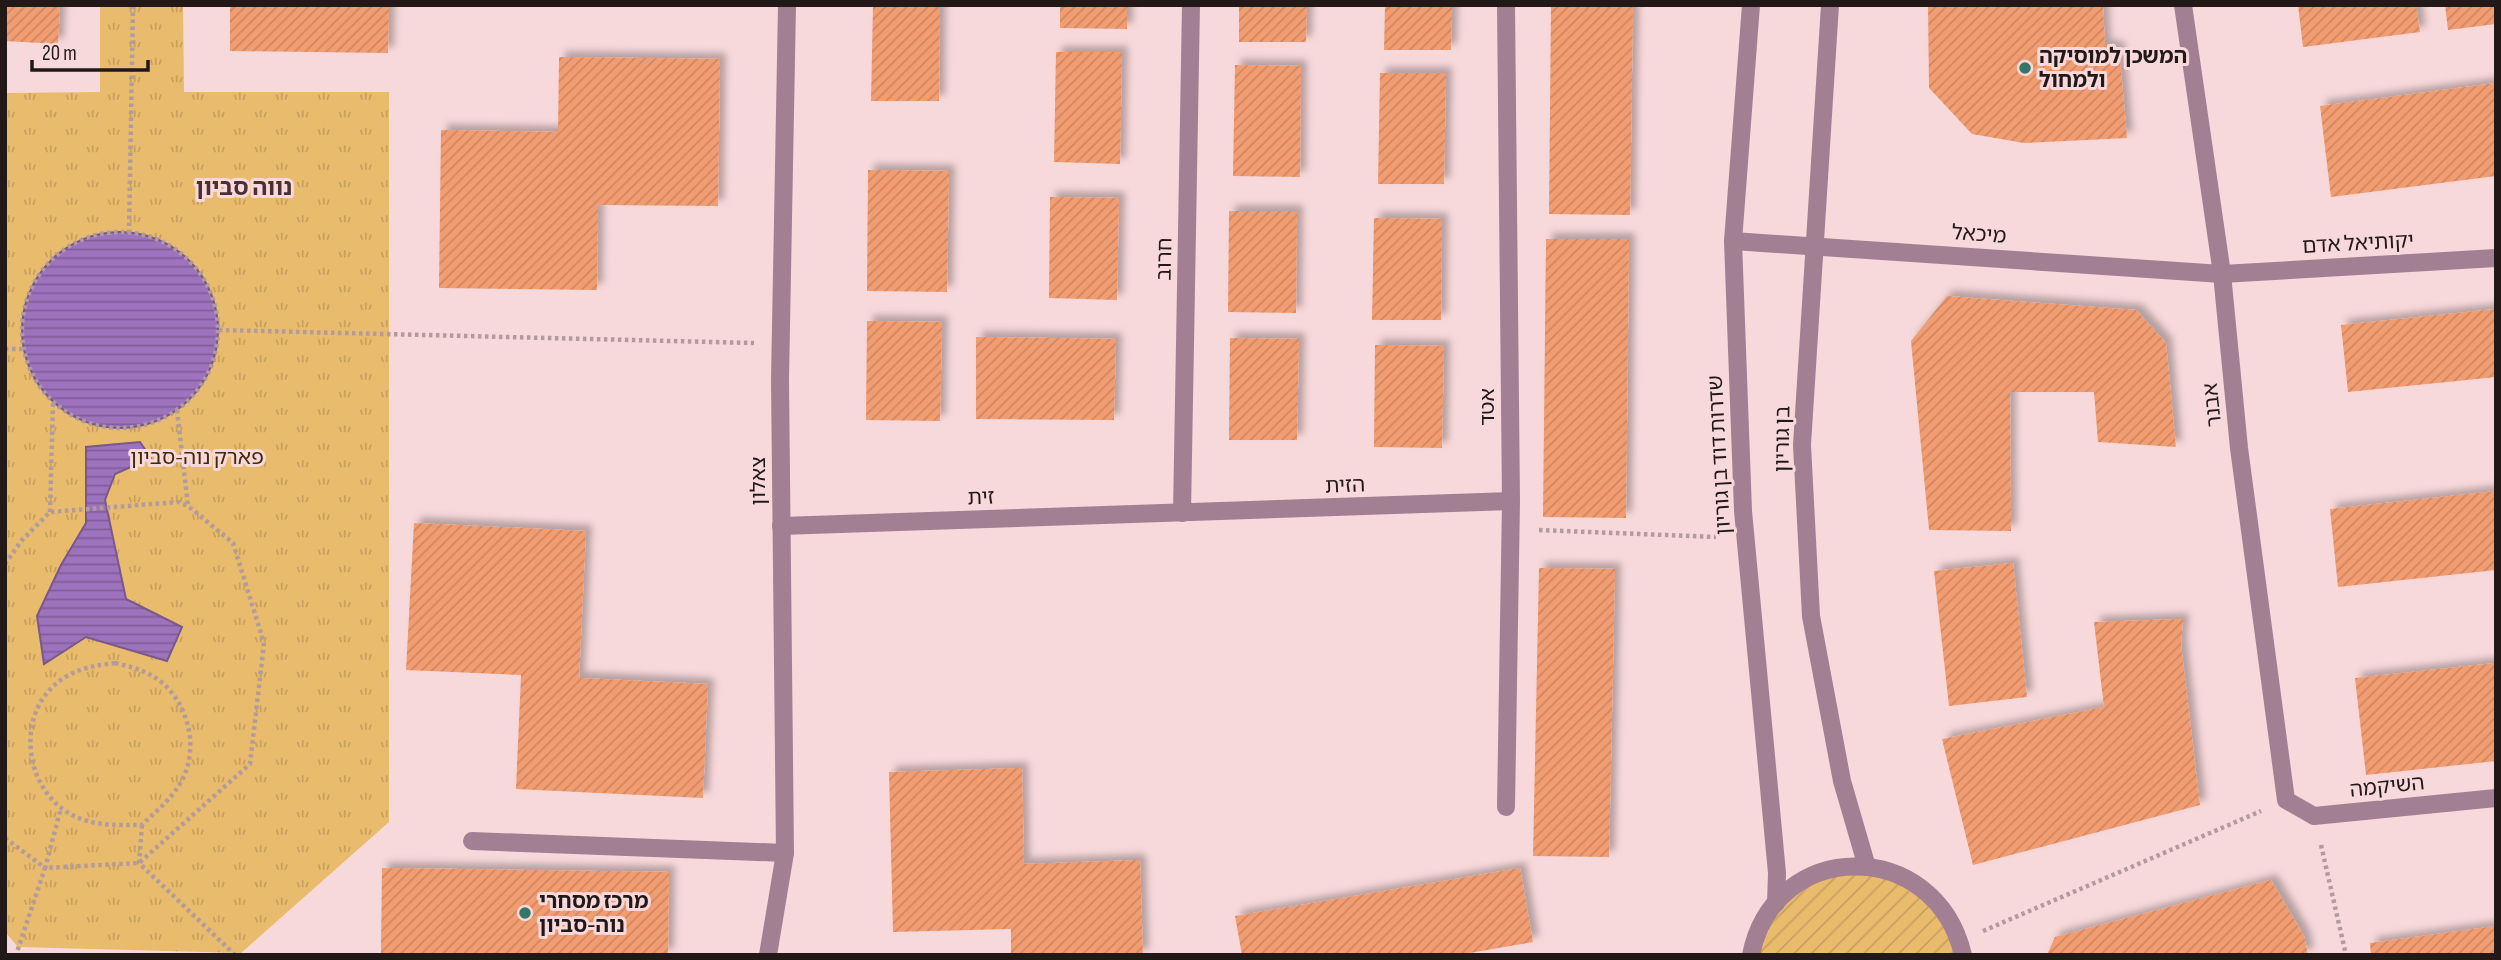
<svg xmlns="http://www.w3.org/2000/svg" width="2501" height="960" font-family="'Sofia Sans Condensed','Noto Sans Hebrew',sans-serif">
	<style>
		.grass { fill: url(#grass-tufts) }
		.garden { fill: url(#garden-furrows) }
		.water { fill: url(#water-rules); stroke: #79588c; stroke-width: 2 }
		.building { fill: url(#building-hatch); filter: url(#shadow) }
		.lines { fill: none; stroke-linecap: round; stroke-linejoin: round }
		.path { stroke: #b39b9d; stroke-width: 4.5; stroke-dasharray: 3.5 3.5; stroke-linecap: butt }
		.minor { stroke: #a37f94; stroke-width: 18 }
		.poi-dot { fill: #347769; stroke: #f8d9db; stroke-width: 2.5 }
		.labels { text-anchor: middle; stroke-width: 6; stroke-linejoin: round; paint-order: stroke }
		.poi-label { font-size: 21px; font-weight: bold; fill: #221818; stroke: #f8d9db; text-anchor: start }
		.street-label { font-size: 21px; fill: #221818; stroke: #f8d9db }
		.park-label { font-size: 21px; fill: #402c06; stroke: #f8d9db }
		.neighbourhood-label { font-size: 23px; font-weight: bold; fill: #493133; stroke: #f8d9db }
	</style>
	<defs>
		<pattern id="grass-tufts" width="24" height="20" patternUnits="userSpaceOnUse" patternTransform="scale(1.75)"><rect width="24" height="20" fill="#e9bb6d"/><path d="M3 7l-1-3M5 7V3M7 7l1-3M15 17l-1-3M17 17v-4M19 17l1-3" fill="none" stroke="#c8a05e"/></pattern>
		<pattern id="garden-furrows" width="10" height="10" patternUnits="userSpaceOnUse" patternTransform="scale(1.75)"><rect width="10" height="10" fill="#e9bb6d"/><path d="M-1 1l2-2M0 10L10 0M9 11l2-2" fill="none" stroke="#c8a05e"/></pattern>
		<pattern id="water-rules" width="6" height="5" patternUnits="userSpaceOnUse" patternTransform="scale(1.75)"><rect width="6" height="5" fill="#9e73bd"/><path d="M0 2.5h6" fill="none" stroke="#805d99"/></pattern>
		<pattern id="building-hatch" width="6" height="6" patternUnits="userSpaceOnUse" patternTransform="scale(1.75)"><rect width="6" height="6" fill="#f29d71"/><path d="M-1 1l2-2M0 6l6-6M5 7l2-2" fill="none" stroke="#cf8661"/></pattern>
		<filter id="shadow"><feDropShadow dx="6" dy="-6" stdDeviation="3.5" flood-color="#0004"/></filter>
	</defs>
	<rect width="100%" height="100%" fill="#f8d9db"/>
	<!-- grass -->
	<path class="grass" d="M 100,5 L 183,5 L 184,92 L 389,92 L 389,822 L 241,953 L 18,947 L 5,932 L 5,93 L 100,92 Z"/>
	<!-- garden -->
	<path class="garden" d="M 1883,873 L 1938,910 L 1957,955 L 1756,955 L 1768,921 L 1794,894 L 1834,874 Z"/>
	<!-- water -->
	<g class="water">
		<circle cx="120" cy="330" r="98"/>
		<path d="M 140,442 L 151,458 L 115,474 L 105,500 L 126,599 L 182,627 L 167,661 L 86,637 L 44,664 L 37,616 L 61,565 L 86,523 L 86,447 Z"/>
	</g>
	<!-- building -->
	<g class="building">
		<path d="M 5,5 L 60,5 L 58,44 L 5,41 Z"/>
		<path d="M 230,5 L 389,5 L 388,53 L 230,51 Z"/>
		<path d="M 873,5 L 940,5 L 939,101 L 871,101 Z"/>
		<path d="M 1060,5 L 1127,5 L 1127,29 L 1060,28 Z"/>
		<path d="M 1239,5 L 1307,5 L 1306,42 L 1239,42 Z"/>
		<path d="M 1385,5 L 1452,5 L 1451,50 L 1384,50 Z"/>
		<path d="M 1551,5 L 1633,5 L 1630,215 L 1549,214 Z"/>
		<path d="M 1928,5 L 2103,5 L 2105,45 L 2119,48 L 2127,138 L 2024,143 L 1972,134 L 1929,88 Z"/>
		<path d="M 2298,5 L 2416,5 L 2420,32 L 2303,47 Z"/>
		<path d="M 2445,5 L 2496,5 L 2496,24 L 2448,30 Z"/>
		<path d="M 1056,52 L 1122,52 L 1120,164 L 1054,162 Z"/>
		<path d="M 559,57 L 720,59 L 718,206 L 598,205 L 597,290 L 439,288 L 441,130 L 558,132 Z"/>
		<path d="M 1235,65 L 1301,66 L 1300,177 L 1233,176 Z"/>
		<path d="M 1380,73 L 1446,73 L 1444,184 L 1378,184 Z"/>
		<path d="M 2496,83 L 2496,176 L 2331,197 L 2320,106 Z"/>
		<path d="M 868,170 L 949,171 L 947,292 L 867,291 Z"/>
		<path d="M 1050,197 L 1119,198 L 1117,300 L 1049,298 Z"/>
		<path d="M 1229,211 L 1297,211 L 1296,313 L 1228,312 Z"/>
		<path d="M 1374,218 L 1442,219 L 1441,320 L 1372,320 Z"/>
		<path d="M 1546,239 L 1629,239 L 1626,518 L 1543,517 Z"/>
		<path d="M 1947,296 L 2136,310 L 2166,343 L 2176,447 L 2098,442 L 2094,392 L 2010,392 L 2011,531 L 1929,530 L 1911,341 Z"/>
		<path d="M 2496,309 L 2496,377 L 2348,392 L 2341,325 Z"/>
		<path d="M 867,321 L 942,322 L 940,421 L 866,420 Z"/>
		<path d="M 976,337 L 1116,339 L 1114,420 L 976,419 Z"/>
		<path d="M 1230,338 L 1299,339 L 1297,440 L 1229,440 Z"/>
		<path d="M 1375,345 L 1444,346 L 1442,448 L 1374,447 Z"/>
		<path d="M 2496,491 L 2496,570 L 2338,587 L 2330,509 Z"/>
		<path d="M 414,523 L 586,531 L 579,678 L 708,684 L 703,798 L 516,789 L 521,675 L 406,670 Z"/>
		<path d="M 2013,563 L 2027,697 L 1949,706 L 1934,571 Z"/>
		<path d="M 1539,568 L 1615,569 L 1609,857 L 1533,856 Z"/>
		<path d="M 2183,619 L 2181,644 L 2200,805 L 1973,865 L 1942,739 L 2104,707 L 2094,622 Z"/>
		<path d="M 2496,663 L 2496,761 L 2366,775 L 2355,678 Z"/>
		<path d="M 1022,768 L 1024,864 L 1140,860 L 1143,955 L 1011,955 L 1011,929 L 893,932 L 889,772 Z"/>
		<path d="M 382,868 L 669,872 L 668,955 L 381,955 Z"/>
		<path d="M 1520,868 L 1533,942 L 1458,955 L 1242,955 L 1235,916 Z"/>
		<path d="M 2271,880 L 2304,936 L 2308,955 L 2047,955 L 2055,937 Z"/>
		<path d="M 2496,926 L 2496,955 L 2371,955 L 2370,943 Z"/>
	</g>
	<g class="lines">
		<!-- path -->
		<g class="path">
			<circle cx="120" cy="330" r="98"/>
			<path d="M 129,233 L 133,5"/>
			<path d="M 219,330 L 754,343"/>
			<path d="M 5,349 L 23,349"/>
			<path d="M 177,410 L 188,506"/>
			<path d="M 50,512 L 53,403"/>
			<path d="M 1539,530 L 1716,537"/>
			<path d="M 5,564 L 22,540 L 50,512 L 178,502 L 188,506 L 233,543 L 264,643 L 250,764 L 139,863 L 45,868 L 61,808"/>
			<path d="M 115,663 C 132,667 147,671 160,681 C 189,704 199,748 182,780 C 173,798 155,812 142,825 C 124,825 105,826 88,821 C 23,805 8,707 69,675 C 84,667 99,665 115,663 Z"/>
			<path d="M 142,825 L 139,863 L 235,955"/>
			<path d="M 5,838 L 45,868 L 16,955"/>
			<path d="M 2321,845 L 2346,955"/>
			<path d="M 1983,931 L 2261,811"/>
		</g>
		<!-- minor -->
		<g class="minor">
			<path d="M 1751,5 L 1733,241 L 1743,511 L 1777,873 L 1776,903"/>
			<path d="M 1830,5 L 1802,445 L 1811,616 L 1842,781 L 1867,867"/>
			<path d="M 2183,5 L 2222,274 L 2239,448 L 2286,800 L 2314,816 L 2496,798"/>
			<path d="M 1733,241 L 2222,274 L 2496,258"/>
			<path d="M 1182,513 L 1191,5"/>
			<path d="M 781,526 L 1511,501"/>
			<path d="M 1506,807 L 1511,501 L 1506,5"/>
			<path d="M 472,841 L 785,853"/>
			<path d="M 768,955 L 785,853 L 780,380 L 787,5"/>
			<path d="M 1751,955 C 1774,838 1935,836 1963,955"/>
		</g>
	</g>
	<!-- markers -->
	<g class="poi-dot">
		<circle cx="2025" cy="68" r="7"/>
		<circle cx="525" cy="913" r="7"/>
	</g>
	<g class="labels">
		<!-- poi labels -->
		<g class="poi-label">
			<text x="2039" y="63">המשכן למוסיקה<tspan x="2039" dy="24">ולמחול</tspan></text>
			<text x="539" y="908">מרכז מסחרי<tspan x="539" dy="24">נוה-סביון</tspan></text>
		</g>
		<!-- street labels -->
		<g class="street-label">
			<text transform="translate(1979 234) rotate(4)" y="7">מיכאל</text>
			<text transform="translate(2358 243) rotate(-3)" y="7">יקותיאל אדם</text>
			<text transform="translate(1164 259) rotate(-89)" y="7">חרוב</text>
			<text transform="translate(2212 405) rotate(-96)" y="7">אבנר</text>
			<text transform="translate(1487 407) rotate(-90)" y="7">אטד</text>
			<text transform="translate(1782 439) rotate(-89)" y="7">בן גוריון</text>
			<text transform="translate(1719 455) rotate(-93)" y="7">שדרות דוד בן גוריון</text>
			<text transform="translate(758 481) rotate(-90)" y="7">צאלון</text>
			<text transform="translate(1345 485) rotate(-2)" y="7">הזית</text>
			<text transform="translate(981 497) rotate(-2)" y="7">זית</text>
			<text transform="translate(2387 786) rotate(-6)" y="7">השיקמה</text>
		</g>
		<!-- park labels -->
		<g class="park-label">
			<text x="197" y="464">פארק נוה-סביון</text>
		</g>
		<!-- neighbourhood labels -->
		<g class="neighbourhood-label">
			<text x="244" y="195">נווה סביון</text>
		</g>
	</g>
	<!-- border -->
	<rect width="2501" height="960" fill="none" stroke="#221818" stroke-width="14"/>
	<!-- scale -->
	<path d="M32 60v10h116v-10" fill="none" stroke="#221818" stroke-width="3.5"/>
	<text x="42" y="60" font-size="21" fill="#221818" stroke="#f8d9db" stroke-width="5" paint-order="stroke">20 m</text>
</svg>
